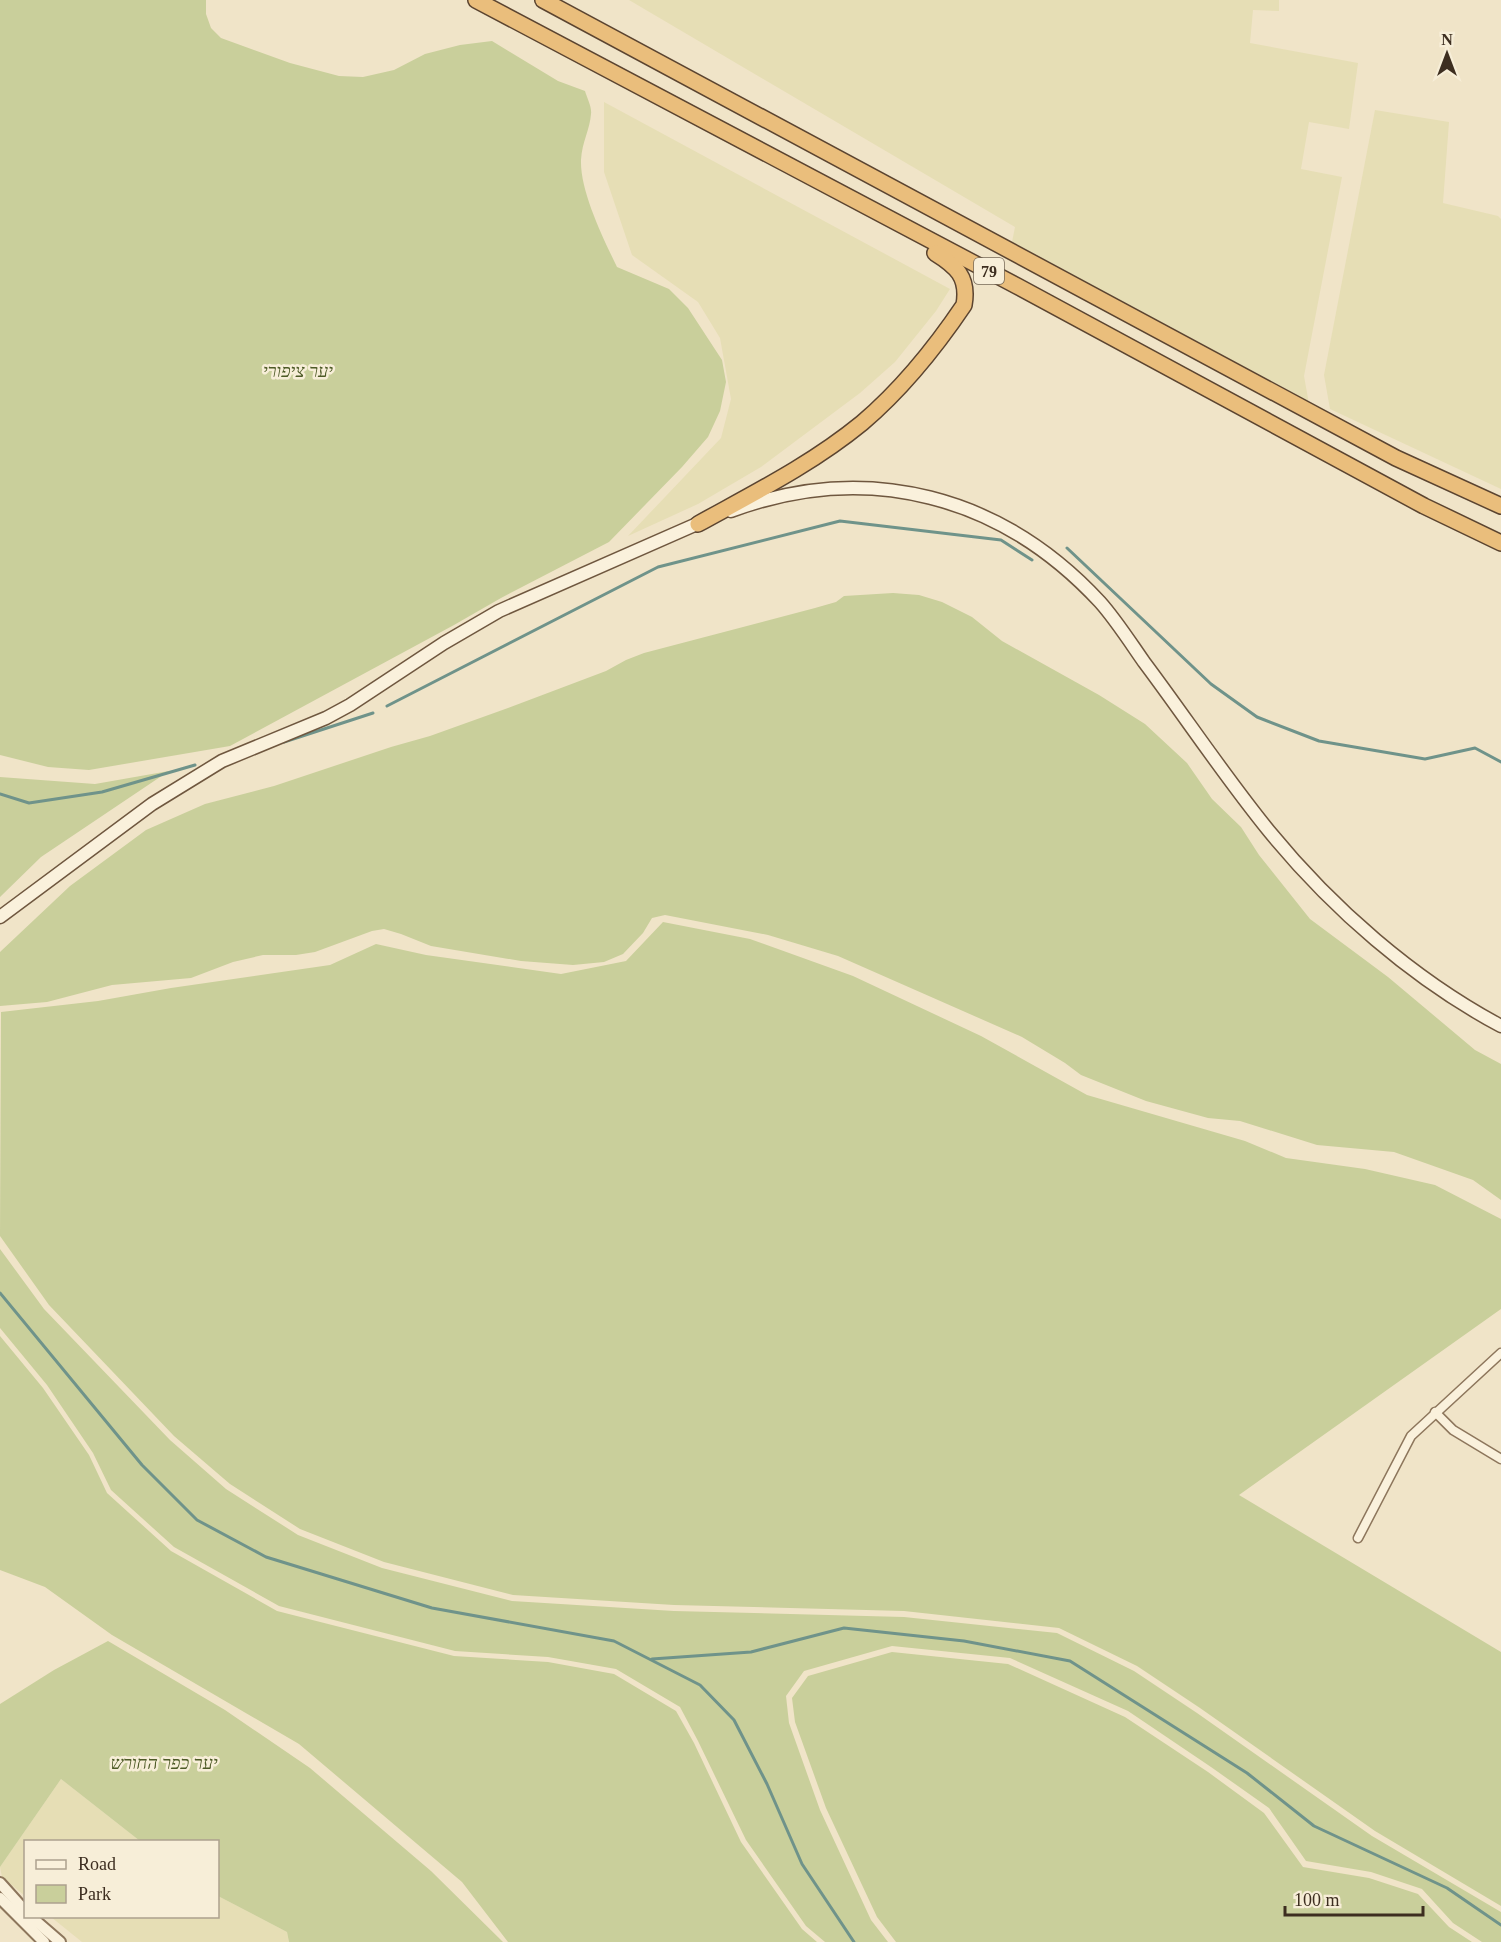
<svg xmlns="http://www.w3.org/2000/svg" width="1501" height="1942" font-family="'Times New Roman','Noto Sans Hebrew',serif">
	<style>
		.farmland { fill: #e6deb5 }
		.green { fill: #c9cf9b }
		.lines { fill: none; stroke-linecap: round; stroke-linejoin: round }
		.stream { stroke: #6f938a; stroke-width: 3 }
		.minor-casing { stroke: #8d765c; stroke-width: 11 }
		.tertiary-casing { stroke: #8d765c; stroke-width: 14 }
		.secondary-casing { stroke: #6f573f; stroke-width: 15 }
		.trunk-casing { stroke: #5b4430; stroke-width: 18 }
		.minor { stroke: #faf1dc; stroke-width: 8 }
		.tertiary { stroke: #faf1dc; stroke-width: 10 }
		.secondary { stroke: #faf1dc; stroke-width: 12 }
		.trunk { stroke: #eabe7c; stroke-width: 15 }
		.labels { text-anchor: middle; stroke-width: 5; stroke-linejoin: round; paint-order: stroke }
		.shield { fill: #f7eed8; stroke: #756857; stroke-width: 1.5 }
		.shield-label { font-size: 16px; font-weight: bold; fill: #3d2e20 }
		.park-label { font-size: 18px; font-style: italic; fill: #4d5a26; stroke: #f7eed8 }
	</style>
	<rect width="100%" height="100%" fill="#f0e4c8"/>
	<!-- farmland -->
	<g class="farmland">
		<path d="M 629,0 L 1279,0 L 1279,11 L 1253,10 L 1250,43 L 1358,63 L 1349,129 L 1309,122 L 1301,169 L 1342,177 L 1304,376 L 1309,404 L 1288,390 L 1012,242 L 1015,227 Z"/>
		<path d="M 604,102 L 950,289 L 936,311 L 895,362 L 860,393 L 761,467 L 698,504 L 628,536 L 721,438 L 731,399 L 720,338 L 698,302 L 632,255 L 604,172 Z"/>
		<path d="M 1375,110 L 1449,122 L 1443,203 L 1498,216 L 1501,219 L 1501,489 L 1330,409 L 1324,375 Z"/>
		<path d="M 61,1779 L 140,1841 L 26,1842 L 25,1896 L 2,1877 L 0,1867 Z"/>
		<path d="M 218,1896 L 287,1932 L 289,1942 L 82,1942 L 51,1917 L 218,1916 Z"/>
	</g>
	<!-- green -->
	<g class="green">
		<path d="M 0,0 L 206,0 L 206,14 L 211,28 L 221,38 L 290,63 L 339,76 L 363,77 L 394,70 L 425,54 L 460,45 L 492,41 L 558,81 L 585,91 C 587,98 592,107 591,114 C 590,129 582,142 581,160 C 580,191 603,238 617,267 L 669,289 L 688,308 L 722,360 L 726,382 L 720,411 L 708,437 L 682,467 L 609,542 L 501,598 L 454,625 L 230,746 L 89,770 L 48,767 L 0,755 Z"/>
		<path d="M 893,593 L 919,595 L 942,602 L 972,617 L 1002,641 L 1099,695 L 1145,724 L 1187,763 L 1212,799 L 1241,827 L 1259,855 L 1310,919 L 1388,977 L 1475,1050 L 1501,1064 L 1501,1200 L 1473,1180 L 1394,1152 L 1317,1145 L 1240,1121 L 1208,1118 L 1146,1101 L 1081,1075 L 1065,1063 L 1022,1037 L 838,956 L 768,935 L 665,915 L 652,918 L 643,933 L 623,954 L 604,962 L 573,965 L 521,961 L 431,946 L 401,934 L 384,929 L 372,931 L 315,952 L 296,955 L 263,955 L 233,962 L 191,978 L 112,985 L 47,1002 L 0,1006 L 0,952 L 70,886 L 146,830 L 205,804 L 274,786 L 391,747 L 430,736 L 508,708 L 606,671 L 626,660 L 644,653 L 815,608 L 836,602 L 844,596 Z"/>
		<path d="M 169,771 L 41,857 L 0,897 L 0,777 L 95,784 Z"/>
		<path d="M 663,922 L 750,939 L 853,976 L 981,1036 L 1087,1095 L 1245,1141 L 1286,1158 L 1365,1169 L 1435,1185 L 1501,1219 L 1501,1309 L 1239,1495 L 1501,1652 L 1501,1906 L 1375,1831 L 1200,1708 L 1137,1666 L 1059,1628 L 904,1611 L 674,1605 L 513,1595 L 384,1562 L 300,1529 L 230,1484 L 174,1436 L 49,1305 L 0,1236 L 1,1012 L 98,1001 L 171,988 L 330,965 L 376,944 L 426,955 L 561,974 L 626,961 Z"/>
		<path d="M 0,1249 L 44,1309 L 170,1440 L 226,1489 L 298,1535 L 382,1568 L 512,1601 L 674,1611 L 904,1617 L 1057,1633 L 1134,1671 L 1197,1713 L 1372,1836 L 1501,1912 L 1501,1942 L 1482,1942 L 1453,1923 L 1422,1889 L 1371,1872 L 1306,1861 L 1269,1808 L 1211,1767 L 1128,1711 L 1010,1658 L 892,1646 L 804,1671 L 786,1696 L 789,1723 L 820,1810 L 871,1920 L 888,1942 L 825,1942 L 806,1926 L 746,1840 L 698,1741 L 680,1707 L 616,1669 L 548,1657 L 455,1651 L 279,1606 L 174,1547 L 111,1490 L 93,1453 L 47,1385 L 0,1328 Z"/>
		<path d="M 0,1336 L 43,1388 L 89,1455 L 107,1493 L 171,1551 L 277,1611 L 454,1656 L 548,1662 L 614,1674 L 676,1711 L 694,1743 L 741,1842 L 802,1929 L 817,1942 L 508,1942 L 462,1882 L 299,1744 L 112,1635 L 45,1587 L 0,1570 Z"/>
		<path d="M 108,1641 L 225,1710 L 310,1768 L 431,1871 L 503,1942 L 289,1942 L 287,1932 L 218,1896 L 218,1842 L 140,1841 L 61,1779 L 0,1867 L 0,1704 L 54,1670 Z"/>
		<path d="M 892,1652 L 1008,1664 L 1125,1717 L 1208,1772 L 1264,1813 L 1303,1867 L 1369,1878 L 1418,1894 L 1449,1927 L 1472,1942 L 896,1942 L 877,1917 L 826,1808 L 795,1722 L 792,1698 L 808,1676 Z"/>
	</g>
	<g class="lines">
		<!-- stream -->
		<g class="stream">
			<path d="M 1067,548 L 1211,684 L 1257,717 L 1319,741 L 1425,759 L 1475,748 L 1501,762"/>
			<path d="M 387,706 L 658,567 L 840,521 L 1001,540 L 1032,560"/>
			<path d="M 284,742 L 373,713"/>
			<path d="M 0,794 L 29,803 L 102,792 L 195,765"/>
			<path d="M 0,1293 L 142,1465 L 197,1520 L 266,1557 L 432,1608 L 614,1641 L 700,1685 L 734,1720 L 767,1784 L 802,1864 L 854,1942"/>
			<path d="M 652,1659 L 751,1652 L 844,1628 L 964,1641 L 1070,1661 L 1247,1773 L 1314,1826 L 1447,1888 L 1501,1925"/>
		</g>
		<!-- minor casing -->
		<g class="minor-casing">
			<g id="minor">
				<path d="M 1435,1412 L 1453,1430 L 1501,1459"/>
				<path d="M 1358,1538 L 1411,1436 L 1501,1353"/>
			</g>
		</g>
		<!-- tertiary casing -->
		<g class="tertiary-casing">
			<g id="tertiary">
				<path d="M 0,1883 L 26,1912"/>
				<path d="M 0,1898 L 44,1942"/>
				<path d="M 30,1916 L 60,1942"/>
			</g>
		</g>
		<!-- secondary casing -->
		<g class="secondary-casing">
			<g id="secondary">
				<path d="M 731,511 C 868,460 1002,496 1100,602 C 1116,620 1130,642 1144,662 C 1186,718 1225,777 1269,831 C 1332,908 1413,979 1501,1026"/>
				<path d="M 0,917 L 152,804 L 222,761 L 326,718 L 350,705 L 444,643 L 499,611 L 706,520"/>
			</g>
		</g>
		<!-- trunk casing -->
		<g class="trunk-casing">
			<g id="trunk">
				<path d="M 476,0 L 1017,286 L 1424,506 L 1501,543"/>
				<path d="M 543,0 L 1396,458 L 1501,506"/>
				<path d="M 698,524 C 754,493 812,464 862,423 C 902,389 935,348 964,305 C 969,277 956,266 935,253"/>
			</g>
		</g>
		<!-- minor -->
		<use href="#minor" class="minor"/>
		<!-- tertiary -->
		<use href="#tertiary" class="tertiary"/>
		<!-- secondary -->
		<use href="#secondary" class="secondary"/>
		<!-- trunk -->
		<use href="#trunk" class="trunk"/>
	</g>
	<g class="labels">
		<!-- shield labels -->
		<rect class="shield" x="974" y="258" width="30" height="26" rx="4.5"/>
		<g class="shield-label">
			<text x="989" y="277">79</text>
		</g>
		<!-- park labels -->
		<g class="park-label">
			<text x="298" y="377">יער ציפורי</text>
			<text x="164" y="1769">יער כפר החורש</text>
		</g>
	</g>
	<!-- legend -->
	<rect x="24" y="1840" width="195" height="78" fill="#f7eed8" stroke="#ada18e" stroke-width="1.5"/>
	<rect x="36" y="1860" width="30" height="9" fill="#faf1dc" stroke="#ada18e" stroke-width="1.5"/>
	<text x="78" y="1870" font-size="18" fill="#3d2e20">Road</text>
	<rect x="36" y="1885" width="30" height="18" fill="#c9cf9b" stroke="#ada18e" stroke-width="1.5"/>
	<text x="78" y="1900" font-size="18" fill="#3d2e20">Park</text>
	<!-- north arrow -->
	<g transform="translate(1447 54)" stroke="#f7eed8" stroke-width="4.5" paint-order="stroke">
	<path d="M0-4.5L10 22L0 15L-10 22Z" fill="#3d2e20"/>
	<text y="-9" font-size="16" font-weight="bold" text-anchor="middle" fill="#3d2e20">N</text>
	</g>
	<!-- scale -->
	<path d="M1285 1906v9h138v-9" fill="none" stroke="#3d2e20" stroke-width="3"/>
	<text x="1294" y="1906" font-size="18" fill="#3d2e20" stroke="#f7eed8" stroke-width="4.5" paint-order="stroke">100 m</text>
</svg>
